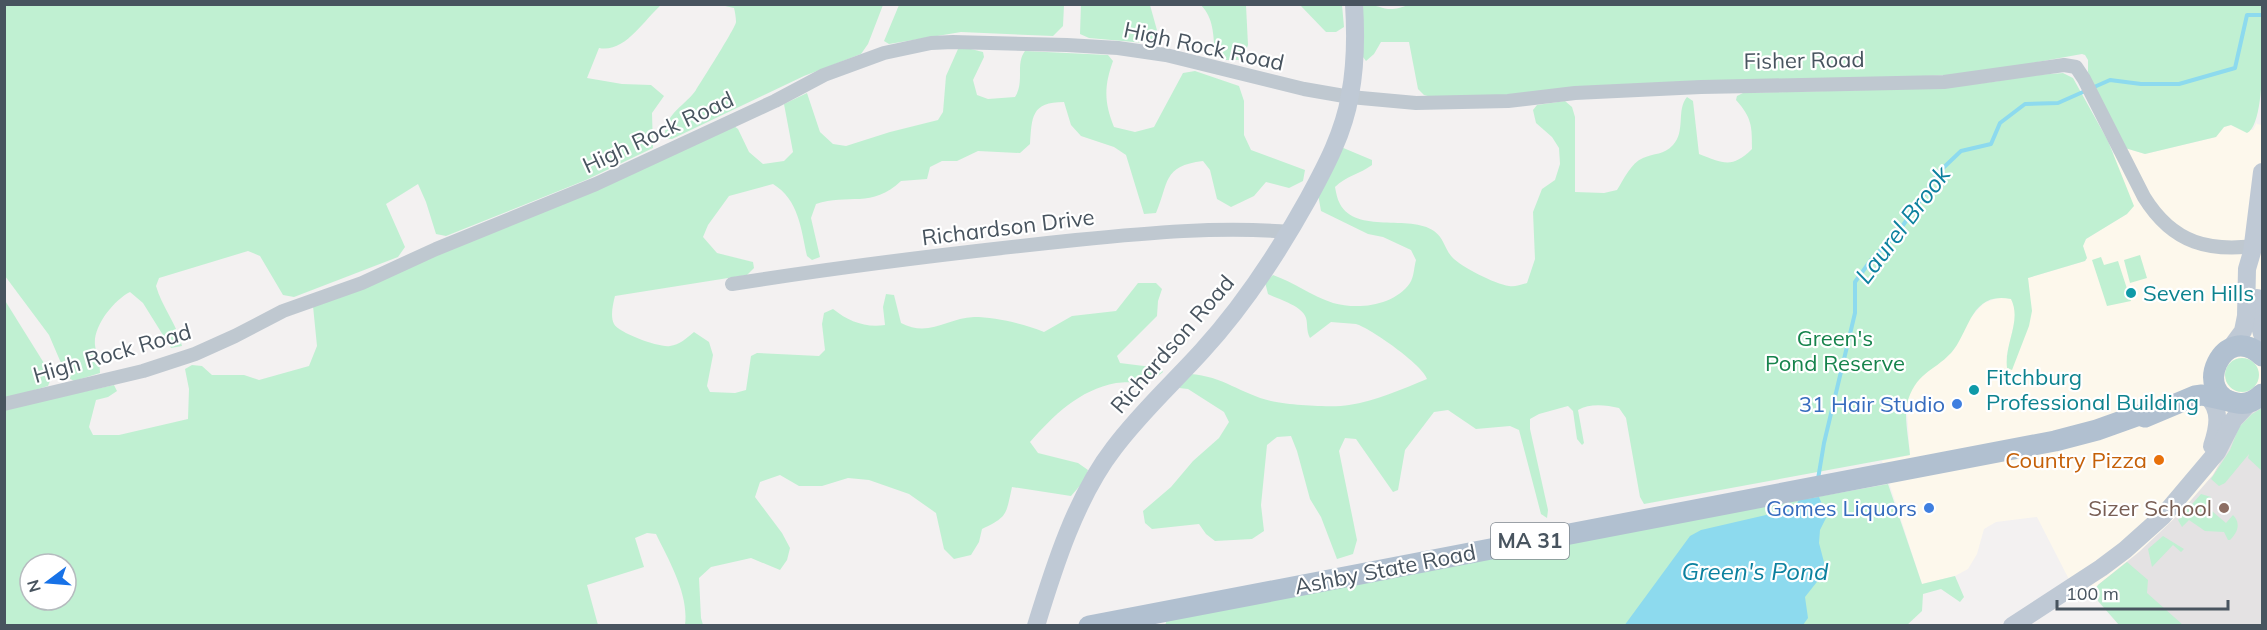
<svg xmlns="http://www.w3.org/2000/svg" width="2267" height="630" font-family="Mulish,sans-serif">
	<style>
		.commercial { fill: #fdf8ec }
		.education { fill: #e4e2e3 }
		.green { fill: #c0f0d2; fill-rule: evenodd }
		.water { fill: #8ddaee }
		.lines { fill: none; stroke-linecap: round; stroke-linejoin: round }
		.stream { stroke: #8ddaee; stroke-width: 4 }
		.street { stroke: #bfc8d0; stroke-width: 14 }
		.secondary { stroke: #bfc9d5; stroke-width: 18 }
		.primary { stroke: #b1c0d0; stroke-width: 21 }
		.culture-dot { fill: #0f9aa8; stroke: #fff; stroke-width: 2 }
		.shop-dot { fill: #3f7fe0; stroke: #fff; stroke-width: 2 }
		.food-dot { fill: #e8710a; stroke: #fff; stroke-width: 2 }
		.education-dot { fill: #8d6e63; stroke: #fff; stroke-width: 2 }
		.labels { text-anchor: middle; stroke-width: 4.5; stroke-linejoin: round; paint-order: stroke }
		.shield { fill: #fff; stroke: #7f878f; stroke-width: 1.5 }
		.shield-label { font-size: 21px; font-weight: bold; fill: #48545f }
		.street-label { font-size: 22px; fill: #48545f; stroke: #fff }
		.culture-label { font-size: 22px; fill: #0d838f; stroke: #fff; text-anchor: start }
		.park-label { font-size: 22px; fill: #16834c; stroke: #fff }
		.shop-label { font-size: 22px; fill: #366cbe; stroke: #fff; text-anchor: end }
		.food-label { font-size: 22px; fill: #c56008; stroke: #fff; text-anchor: end }
		.education-label { font-size: 22px; fill: #785e54; stroke: #fff; text-anchor: end }
		.water-label { font-size: 24px; font-style: italic; fill: #0c819f; stroke: #fff }
	</style>
	<rect width="100%" height="100%" fill="#f3f1f1"/>
	<!-- commercial -->
	<path class="commercial" d="M 2257,122 L 2257,124 L 2262,125 L 2262,400 L 2213,475 L 2179,514 L 2139,552 L 2098,585 L 2078,597 L 2037,517 L 1996,522 L 1984,529 L 1977,554 L 1968,569 L 1955,576 L 1922,584 L 1882,461 L 1910,455 L 1906,396 L 1910,384 L 1952,352 L 1970,318 L 1984,303 L 2000,297 L 2011,299 L 2017,310 L 2006,359 L 2029,287 L 2028,278 L 2085,261 L 2087,258 L 2083,246 L 2086,239 L 2127,214 L 2112,155 L 2125,148 L 2145,154 L 2216,137 L 2224,127 L 2231,125 L 2240,129 L 2253,130 Z"/>
	<!-- education -->
	<path class="education" d="M 2262,400 L 2262,625 L 2143,625 L 2098,585 L 2139,552 L 2179,514 L 2213,475 L 2243,421 Z"/>
	<!-- green -->
	<g class="green">
		<path d="M 1081,4 L 1150,5 L 1158,34 L 1156,44 L 1089,38 L 1080,34 Z"/>
		<path d="M 1363,4 C 1385,5 1385,15 1410,4 L 2262,5 C 2262,29 2267,123 2247,133 L 2231,125 L 2224,127 L 2216,137 L 2145,154 L 2125,148 L 2097,94 L 2088,72 L 2088,60 L 2085,55 L 2082,54 L 1971,74 L 1523,94 L 1439,99 L 1424,95 L 1418,89 L 1409,42 L 1381,42 L 1374,54 L 1366,61 L 1360,53 Z"/>
		<path d="M 4,5 L 661,5 C 643,21 625,53 599,48 L 587,78 L 622,84 L 651,85 L 664,96 L 652,113 L 653,148 L 586,180 L 446,236 L 436,234 L 426,202 L 418,184 L 386,204 L 405,247 L 398,257 L 294,297 L 283,295 L 260,256 L 248,251 L 159,278 L 156,286 C 162,307 177,324 182,346 L 171,348 L 143,303 L 130,292 C 114,300 93,326 95,345 C 96,354 100,362 100,373 L 74,381 L 67,377 L 49,335 L 5,276 Z"/>
		<path d="M 721,5 L 883,5 L 868,44 L 861,54 L 804,76 L 672,139 L 666,139 C 660,117 686,105 696,90 C 701,82 736,27 736,22 C 736,18 735,12 734,8 Z"/>
		<path d="M 899,5 L 1064,5 L 1063,26 L 1053,36 L 961,32 L 889,44 L 884,41 Z"/>
		<path d="M 1201,5 L 1246,5 L 1248,45 L 1242,60 L 1226,60 L 1215,53 C 1213,34 1214,19 1201,5 Z"/>
		<path d="M 1300,5 L 1342,5 L 1344,27 L 1336,32 L 1326,32 Z"/>
		<path d="M 958,49 L 971,49 L 983,52 L 984,57 L 973,80 L 977,95 L 988,99 L 1015,97 C 1025,81 1015,64 1025,51 L 1108,55 L 1113,61 C 1104,86 1104,102 1114,127 L 1135,132 L 1154,127 L 1183,73 L 1195,71 L 1239,86 L 1244,101 L 1244,135 L 1251,150 L 1305,170 L 1303,181 L 1289,188 L 1266,182 L 1254,196 L 1231,207 L 1217,199 L 1210,170 L 1203,161 C 1162,166 1169,183 1156,213 L 1144,214 L 1126,155 L 1114,147 L 1081,136 L 1071,125 L 1064,102 C 1031,102 1032,117 1030,144 L 1020,153 L 978,151 L 957,161 L 942,161 L 930,167 L 927,179 L 901,181 C 872,209 848,193 816,204 L 811,218 L 820,257 L 812,260 L 807,256 C 801,229 799,200 773,184 L 729,196 L 708,225 L 703,237 L 717,253 L 753,262 L 754,268 L 747,275 L 615,296 C 613,304 610,316 614,324 C 619,333 660,348 670,346 C 679,345 687,338 694,332 L 709,342 L 713,355 L 707,386 L 710,392 L 735,393 L 746,390 L 751,356 L 757,353 L 819,356 L 825,350 L 822,324 L 824,313 L 833,309 C 848,321 865,328 885,325 L 883,307 L 886,294 L 894,295 L 901,323 C 929,338 947,318 974,317 C 995,317 1025,324 1044,332 L 1072,316 L 1116,311 L 1138,283 L 1156,283 L 1162,289 L 1158,301 L 1157,316 L 1117,356 L 1120,363 L 1160,368 L 1163,372 C 1144,388 1138,380 1116,383 C 1079,390 1054,415 1030,442 L 1038,453 L 1078,463 L 1088,470 L 1084,481 L 1071,496 L 1012,487 C 1006,514 1008,517 982,529 L 979,542 L 971,555 L 954,559 L 944,549 L 936,513 L 909,494 L 869,480 L 848,478 L 822,486 L 799,486 L 780,475 L 760,482 L 755,497 L 782,533 L 790,548 L 787,560 L 780,570 L 751,558 L 711,567 L 699,578 L 701,618 L 703,625 L 685,625 C 689,594 669,561 656,534 L 647,533 L 635,538 L 644,567 L 587,585 L 598,625 L 5,625 L 4,409 L 114,385 L 117,391 L 108,397 L 96,400 L 89,427 L 93,435 L 119,435 L 188,419 L 189,389 L 185,369 L 192,365 L 202,366 L 212,375 L 244,375 L 259,380 L 309,366 L 317,346 L 313,306 L 734,126 L 738,129 L 749,152 L 763,164 L 784,161 L 793,152 L 784,104 L 807,93 L 820,132 L 833,144 L 846,146 L 890,132 L 938,120 L 943,112 L 946,76 ZM 30,564 L 66,564 L 66,600 L 30,600 Z"/>
		<path d="M 2063,73 L 2073,78 L 2108,141 L 2134,206 L 2127,214 L 2086,239 L 2083,246 L 2087,258 L 2085,261 L 2028,278 L 2032,311 L 2029,326 L 2012,370 L 2007,368 C 2004,344 2022,321 2011,299 C 1970,291 1970,332 1951,353 C 1933,372 1915,373 1907,404 C 1904,417 1909,442 1910,455 L 1644,504 L 1640,497 L 1626,418 L 1619,408 C 1606,405 1590,403 1578,410 L 1584,443 L 1582,445 L 1577,439 L 1573,411 L 1568,406 L 1539,414 L 1530,419 L 1530,429 L 1548,510 L 1547,518 L 1541,514 L 1519,430 L 1510,426 L 1476,429 L 1448,410 L 1434,412 L 1405,450 L 1398,490 L 1393,492 L 1356,439 L 1345,438 L 1339,451 L 1357,540 L 1353,554 L 1337,559 L 1321,517 L 1310,499 L 1297,451 L 1291,436 L 1277,437 L 1267,445 L 1261,505 L 1264,531 L 1252,539 L 1215,541 L 1206,534 L 1199,524 L 1152,529 L 1145,523 L 1143,511 L 1171,487 L 1193,461 L 1219,438 L 1229,422 L 1224,412 L 1188,389 L 1179,388 L 1190,374 C 1223,376 1241,394 1271,401 C 1288,405 1333,408 1349,405 C 1375,401 1403,389 1427,379 C 1423,365 1370,328 1356,324 C 1348,323 1339,323 1331,322 L 1310,338 C 1306,330 1308,325 1306,318 C 1303,306 1278,299 1268,294 L 1265,282 L 1273,275 C 1293,282 1312,296 1333,303 C 1358,310 1394,306 1410,283 C 1414,277 1414,267 1416,260 L 1411,250 L 1383,237 L 1368,234 L 1321,211 L 1318,194 L 1341,147 L 1372,160 L 1372,165 C 1360,174 1346,176 1335,187 C 1336,192 1337,199 1340,204 C 1356,234 1410,214 1434,231 C 1444,238 1444,248 1452,257 C 1461,267 1495,284 1509,286 C 1514,287 1521,285 1527,283 L 1535,259 L 1533,212 L 1542,189 L 1555,180 L 1560,164 L 1559,148 L 1552,137 L 1536,123 L 1533,110 L 1537,105 L 1565,101 L 1572,107 L 1575,117 L 1575,192 L 1604,193 L 1617,190 C 1624,179 1631,163 1643,158 C 1654,153 1664,155 1673,145 C 1686,131 1676,110 1687,97 L 1693,101 L 1699,154 C 1723,163 1732,169 1752,149 C 1752,126 1752,118 1736,100 L 1737,96 L 1743,93 L 1943,88 L 1999,81 C 2008,77 2050,74 2063,73 Z"/>
		<path d="M 2140,255 L 2147,278 L 2130,283 L 2124,260 Z"/>
		<path d="M 2101,257 L 2104,265 L 2118,261 L 2131,301 L 2107,306 L 2092,260 Z"/>
		<path d="M 4,299 L 52,376 L 48,386 L 4,399 Z"/>
		<circle cx="2242" cy="375" r="17"/>
		<path d="M 2262,408 L 2262,471 L 2248,458 L 2249,454 L 2225,483 L 2219,486 L 2211,479 L 2230,450 L 2239,427 L 2252,414 Z"/>
		<path d="M 1888,484 L 1922,584 L 1955,576 L 1964,597 L 1960,602 L 1941,589 L 1923,594 L 1922,611 L 1906,626 L 1164,626 L 1166,623 L 1165,615 Z"/>
		<path d="M 2201,494 L 2211,497 L 2206,506 L 2226,523 L 2233,515 C 2241,523 2238,532 2230,540 L 2228,540 L 2224,532 L 2205,531 L 2189,520 L 2182,527 L 2178,520 Z"/>
		<path d="M 2163,536 L 2184,549 L 2181,552 L 2173,545 L 2152,567 L 2148,549 Z"/>
		<path d="M 2127,562 L 2148,580 L 2147,593 L 2183,625 L 2119,625 L 2098,601 L 2094,591 L 2098,585 Z"/>
	</g>
	<!-- water -->
	<path class="water" d="M 1819,497 L 1827,516 L 1820,530 L 1819,543 L 1825,566 L 1820,578 L 1805,597 L 1808,618 L 1803,625 L 1624,626 L 1690,536 L 1701,530 L 1792,509 L 1799,500 Z"/>
	<g class="lines">
		<!-- stream -->
		<path class="stream" d="M 1818,479 L 1824,443 L 1855,313 L 1855,282 L 1871,260 L 1899,231 L 1941,170 L 1961,151 L 1991,144 L 2000,123 L 2025,104 L 2058,103 L 2110,80 L 2141,84 L 2179,84 L 2235,68 L 2247,15 L 2262,15"/>
		<!-- street -->
		<g class="street">
			<path d="M 732,284 C 846,266 961,252 1076,240 C 1147,233 1219,226 1290,232"/>
			<path d="M 4,404 L 143,371 L 195,354 L 235,336 L 283,311 L 362,283 L 436,249 L 596,184 L 775,101 L 824,75 L 884,53 L 931,43 L 953,42 L 1067,45 L 1118,48 L 1166,55 L 1304,89 L 1350,97 L 1416,103 L 1508,101 L 1575,93 L 1701,87 L 1944,82 L 2064,65 L 2076,67 L 2084,79 L 2144,197 C 2173,244 2210,253 2262,245"/>
		</g>
		<!-- secondary -->
		<g class="secondary">
			<path d="M 2257,298 L 2258,319 L 2262,334"/>
			<path d="M 2229,350 L 2243,331 L 2246,316 L 2247,269 L 2252,252 L 2262,172"/>
			<path d="M 2207,396 C 2222,410 2218,428 2212,446"/>
			<path d="M 1036,626 C 1054,567 1076,497 1114,448 C 1140,413 1173,383 1202,351 C 1244,305 1278,253 1308,199 C 1326,166 1344,132 1350,95 C 1356,64 1356,35 1354,4"/>
			<path d="M 2012,626 L 2101,568 L 2125,550 L 2163,516 L 2217,452 L 2234,419 L 2250,402"/>
		</g>
		<!-- primary -->
		<g class="primary">
			<path d="M 2262,356 C 2224,319 2189,395 2237,403 C 2247,405 2255,401 2262,394"/>
			<path d="M 1089,626 L 2055,441 L 2097,430 L 2139,415 L 2145,417 L 2195,396 L 2202,395 L 2229,401"/>
		</g>
	</g>
	<!-- markers -->
	<g class="culture-dot">
		<circle cx="2131" cy="293" r="6"/>
		<circle cx="1974" cy="390" r="6"/>
	</g>
	<g class="shop-dot">
		<circle cx="1957" cy="404" r="6"/>
		<circle cx="1929" cy="508" r="6"/>
	</g>
	<circle class="food-dot" cx="2159" cy="460" r="6"/>
	<circle class="education-dot" cx="2224" cy="508" r="6"/>
	<g class="labels">
		<!-- shield labels -->
		<rect class="shield" x="1491" y="523" width="78" height="36" rx="4.5"/>
		<g class="shield-label">
			<text x="1530" y="548">MA 31</text>
		</g>
		<!-- street labels -->
		<g class="street-label">
			<text transform="translate(1204 46) rotate(12)" y="8">High Rock Road</text>
			<text transform="translate(1804 60) rotate(-1)" y="8">Fisher Road</text>
			<text transform="translate(658 132) rotate(-25)" y="8">High Rock Road</text>
			<text transform="translate(1008 227) rotate(-7)" y="8">Richardson Drive</text>
			<text transform="translate(1172 344) rotate(-49)" y="8">Richardson Road</text>
			<text transform="translate(112 353) rotate(-16)" y="8">High Rock Road</text>
			<text transform="translate(1385 569) rotate(-11)" y="8">Ashby State Road</text>
		</g>
		<!-- culture labels -->
		<g class="culture-label">
			<text x="2143" y="301">Seven Hills</text>
			<text x="1986" y="385">Fitchburg<tspan x="1986" dy="25">Professional Building</tspan></text>
		</g>
		<!-- park labels -->
		<g class="park-label">
			<text x="1835" y="346">Green's<tspan x="1835" dy="25">Pond Reserve</tspan></text>
		</g>
		<!-- shop labels -->
		<g class="shop-label">
			<text x="1945" y="412">31 Hair Studio</text>
			<text x="1917" y="516">Gomes Liquors</text>
		</g>
		<!-- food labels -->
		<g class="food-label">
			<text x="2147" y="468">Country Pizza</text>
		</g>
		<!-- education labels -->
		<g class="education-label">
			<text x="2212" y="516">Sizer School</text>
		</g>
		<!-- water labels -->
		<g class="water-label">
			<text transform="translate(1903 225) rotate(-53)" y="8">Laurel Brook</text>
			<text x="1755" y="580">Green's Pond</text>
		</g>
	</g>
	<!-- border -->
	<rect width="2267" height="630" fill="none" stroke="#48545f" stroke-width="12"/>
	<!-- north arrow -->
	<g transform="translate(48 582) rotate(254)"><circle r="28" fill="#ffffff" stroke="#b6bbbf" stroke-width="1.5"/>
	<path d="M0-4.5L10 22L0 15L-10 22Z" fill="#1772e7"/>
	<text y="-9" font-size="16" font-weight="bold" text-anchor="middle" fill="#48545f">N</text>
	</g>
	<!-- scale -->
	<path d="M2057 600v9h171v-9" fill="none" stroke="#48545f" stroke-width="3"/>
	<text x="2066" y="600" font-size="18" fill="#48545f" stroke="#ffffff" stroke-width="4.5" paint-order="stroke">100 m</text>
</svg>
